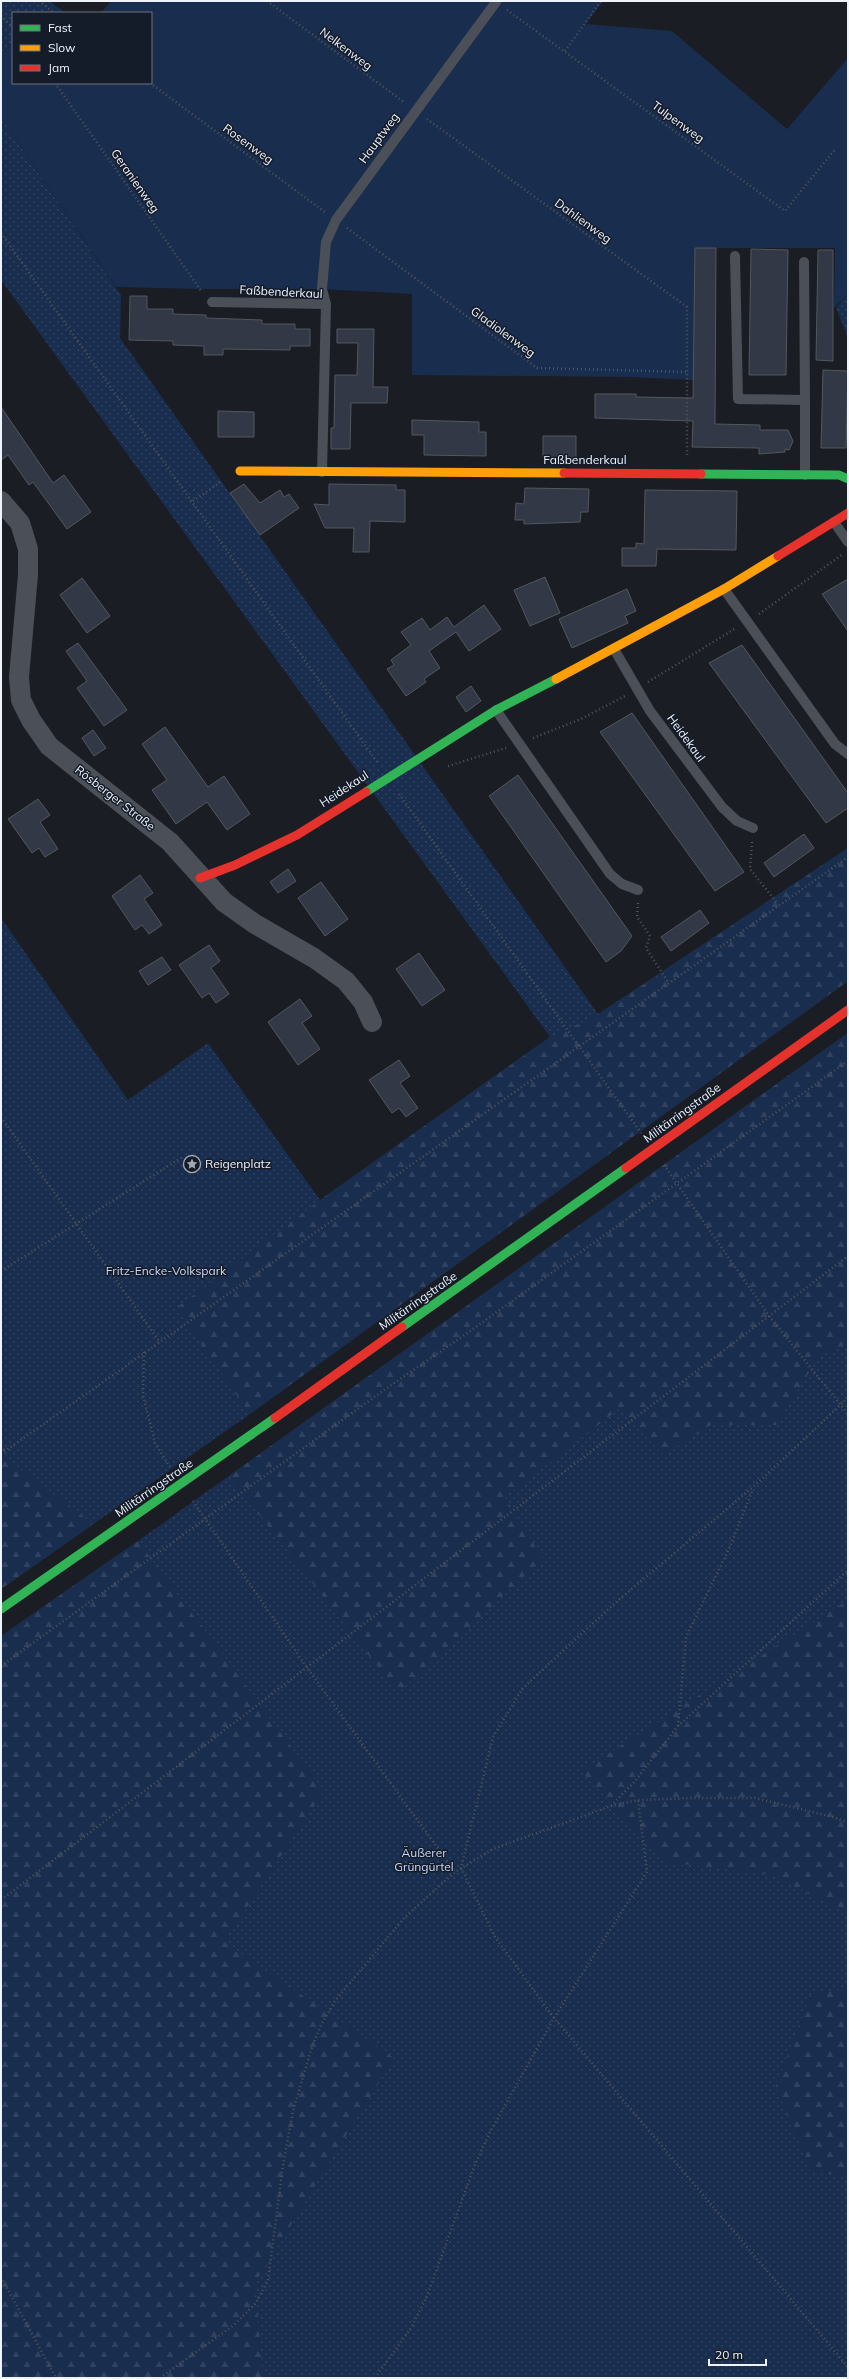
<svg xmlns="http://www.w3.org/2000/svg" width="849" height="2379" font-family="Mulish,sans-serif">
	<style>
		.grass { fill: url(#grass-dots) }
		.forest { fill: url(#forest-firs) }
		.garden { fill: #192d4e }
		.building { fill: #323845; stroke: #54575d }
		.lines { fill: none; stroke-linecap: round; stroke-linejoin: round }
		.path { stroke: #51555b; stroke-width: 2.5; stroke-dasharray: 1 3; stroke-linecap: butt }
		.lane { stroke: #4b4f57; stroke-width: 10 }
		.street { stroke: #4b4f57; stroke-width: 20 }
		.fast { stroke: #30b455; stroke-width: 9 }
		.slow { stroke: #ff9f0a; stroke-width: 9 }
		.jam { stroke: #e5322d; stroke-width: 9 }
		.labels { text-anchor: middle; stroke-width: 3; stroke-linejoin: round; paint-order: stroke }
		.street-label { font-size: 12px; fill: #eef3fc; stroke: #151c29 }
		.poi-label { font-size: 12px; fill: #eef3fc; stroke: #151c29; text-anchor: start }
		.park-label { font-size: 12px; fill: #c7d9f9; stroke: #151c29 }
	</style>
	<defs>
		<pattern id="grass-dots" width="8" height="8" patternUnits="userSpaceOnUse"><rect width="8" height="8" fill="#192d4e"/><path d="M2 2h.1M6 6h.1" fill="none" stroke="#304260" stroke-width="1.8" stroke-linecap="round"/></pattern>
		<pattern id="forest-firs" width="22" height="20" patternUnits="userSpaceOnUse"><rect width="22" height="20" fill="#192d4e"/><path d="M5 1l3.5 6h-7zM16 11l3.5 6h-7z" fill="#304260"/></pattern>
	</defs>
	<rect width="100%" height="100%" fill="#1a1d24"/>
	<!-- grass -->
	<g class="grass">
		<path d="M 1,1 L 49,1 L 52,3 L 43,13 L 13,13 L 13,44 L 1,54 Z"/>
		<path d="M 1,117 L 121,295 L 120,338 L 598,1014 L 848,848 L 848,981 L 250,1414 L 1,1589 L 1,918 L 128,1100 L 208,1043 L 320,1200 L 550,1037 L 1,280 Z"/>
		<path d="M 848,294 L 848,338 L 836,308 Z"/>
		<path d="M 848,1033 L 848,2378 L 1,2378 L 1,1636 L 138,1541 Z"/>
	</g>
	<!-- forest -->
	<g class="forest">
		<path d="M 848,848 L 848,981 L 250,1414 L 176,1308 L 320,1200 L 550,1037 L 598,1015 Z"/>
		<path d="M 848,1033 L 848,1343 L 820,1355 L 776,1425 L 711,1425 L 663,1455 L 619,1409 L 505,1497 L 543,1559 L 398,1693 L 229,1476 Z"/>
		<path d="M 1,1454 L 93,1524 L 1,1589 Z"/>
		<path d="M 138,1541 L 324,1791 L 224,1942 L 394,2058 L 255,2283 L 263,2378 L 1,2378 L 1,1636 Z"/>
		<path d="M 848,1600 L 848,1914 L 772,1875 L 666,1862 L 581,1771 Z"/>
		<path d="M 848,1989 L 848,2175 L 811,2173 L 776,2086 L 811,1994 Z"/>
	</g>
	<!-- garden -->
	<g class="garden">
		<path d="M 111,1 L 603,1 L 586,24 L 672,31 L 787,129 L 848,58 L 848,294 L 834,308 L 835,248 L 695,248 L 693,380 L 632,377 L 412,375 L 412,294 L 322,289 L 200,289 L 116,287 L 1,117 L 1,54 L 13,44 L 13,83 L 151,83 L 151,13 L 101,13 Z"/>
		<path d="M 52,3 L 66,13 L 43,13 Z"/>
	</g>
	<!-- building -->
	<g class="building">
		<path d="M 695,248 L 716,248 L 715,424 L 760,425 L 760,430 L 788,430 L 793,441 L 789,450 L 785,449 L 785,452 L 759,454 L 759,448 L 692,447 L 693,421 L 595,418 L 595,394 L 636,394 L 636,397 L 693,398 Z"/>
		<path d="M 751,249 L 788,250 L 786,375 L 749,375 Z"/>
		<path d="M 818,250 L 833,250 L 833,361 L 816,360 Z"/>
		<path d="M 130,296 L 147,296 L 147,309 L 173,309 L 173,314 L 206,315 L 206,318 L 262,320 L 262,324 L 295,324 L 295,329 L 310,329 L 310,346 L 290,346 L 290,350 L 223,349 L 223,355 L 204,355 L 204,346 L 173,345 L 173,341 L 129,340 Z"/>
		<path d="M 337,329 L 374,329 L 373,387 L 388,387 L 387,403 L 351,403 L 350,449 L 331,449 L 331,428 L 334,428 L 335,375 L 357,375 L 358,343 L 337,343 Z"/>
		<path d="M 823,370 L 848,371 L 846,448 L 821,448 Z"/>
		<path d="M 1,407 L 53,483 L 64,475 L 91,512 L 67,529 L 33,482 L 29,485 L 8,455 L 1,460 Z"/>
		<path d="M 218,411 L 254,412 L 254,437 L 218,437 Z"/>
		<path d="M 412,420 L 479,422 L 479,432 L 486,432 L 486,456 L 424,455 L 424,435 L 412,435 Z"/>
		<path d="M 543,436 L 576,436 L 576,458 L 543,457 Z"/>
		<path d="M 244,484 L 260,503 L 280,490 L 284,497 L 289,494 L 299,508 L 260,535 L 230,493 Z"/>
		<path d="M 329,484 L 396,485 L 396,490 L 405,490 L 405,522 L 370,521 L 369,552 L 353,552 L 354,528 L 325,528 L 314,504 L 329,505 Z"/>
		<path d="M 525,488 L 589,489 L 588,512 L 581,512 L 580,522 L 524,524 L 524,520 L 515,520 L 516,503 L 524,504 Z"/>
		<path d="M 645,490 L 737,491 L 736,550 L 657,549 L 656,566 L 622,566 L 622,548 L 636,548 L 636,543 L 644,544 Z"/>
		<path d="M 545,577 L 560,613 L 530,626 L 514,590 Z"/>
		<path d="M 82,578 L 110,616 L 87,633 L 60,595 Z"/>
		<path d="M 848,579 L 848,631 L 822,594 Z"/>
		<path d="M 627,589 L 636,611 L 625,616 L 628,623 L 572,648 L 559,619 Z"/>
		<path d="M 484,605 L 501,629 L 469,651 L 456,632 L 429,651 L 440,668 L 424,679 L 426,682 L 406,696 L 387,669 L 394,665 L 391,660 L 411,645 L 401,632 L 422,618 L 430,630 L 447,617 L 454,627 Z"/>
		<path d="M 78,643 L 127,710 L 104,726 L 77,688 L 87,681 L 66,651 Z"/>
		<path d="M 742,645 L 848,793 L 848,808 L 826,823 L 709,663 Z"/>
		<path d="M 471,686 L 481,701 L 466,712 L 456,697 Z"/>
		<path d="M 632,713 L 744,872 L 715,891 L 600,732 Z"/>
		<path d="M 165,727 L 208,787 L 224,776 L 250,814 L 227,830 L 207,802 L 176,824 L 152,790 L 167,780 L 142,744 Z"/>
		<path d="M 93,730 L 106,748 L 94,756 L 82,738 Z"/>
		<path d="M 518,775 L 632,936 L 621,951 L 606,962 L 489,796 Z"/>
		<path d="M 38,799 L 50,815 L 40,822 L 58,849 L 45,857 L 39,848 L 32,853 L 8,819 Z"/>
		<path d="M 804,834 L 814,848 L 774,877 L 764,863 Z"/>
		<path d="M 288,869 L 296,881 L 278,893 L 270,882 Z"/>
		<path d="M 140,875 L 153,893 L 144,899 L 162,925 L 149,934 L 142,925 L 135,930 L 112,896 Z"/>
		<path d="M 321,882 L 348,919 L 325,936 L 298,898 Z"/>
		<path d="M 700,910 L 709,923 L 671,951 L 661,937 Z"/>
		<path d="M 209,945 L 220,961 L 211,968 L 229,994 L 216,1003 L 209,993 L 202,998 L 179,965 Z"/>
		<path d="M 419,953 L 445,990 L 422,1006 L 396,969 Z"/>
		<path d="M 162,957 L 171,970 L 148,985 L 139,971 Z"/>
		<path d="M 300,999 L 312,1016 L 302,1023 L 320,1049 L 298,1065 L 268,1022 Z"/>
		<path d="M 399,1060 L 410,1076 L 400,1083 L 418,1108 L 406,1117 L 399,1108 L 392,1113 L 369,1080 Z"/>
	</g>
	<g class="lines">
		<!-- path -->
		<g class="path">
			<path d="M 39,1 L 54,13"/>
			<path d="M 267,1 L 405,103"/>
			<path d="M 507,10 L 785,211 L 836,148"/>
			<path d="M 1,16 L 13,27"/>
			<path d="M 565,51 L 601,1"/>
			<path d="M 55,83 L 202,292"/>
			<path d="M 150,83 L 325,212"/>
			<path d="M 427,119 L 687,307 L 687,455"/>
			<path d="M 347,228 L 537,368 L 689,372"/>
			<path d="M 1,233 L 377,762"/>
			<path d="M 193,501 L 222,481"/>
			<path d="M 759,614 L 843,554"/>
			<path d="M 648,682 L 736,628"/>
			<path d="M 533,738 L 581,719 L 625,696"/>
			<path d="M 448,766 L 506,748"/>
			<path d="M 399,794 L 641,1133"/>
			<path d="M 752,842 L 750,869 L 778,904"/>
			<path d="M 638,903 L 637,917 L 650,936 L 646,948 L 668,982"/>
			<path d="M 1,1117 L 159,1341"/>
			<path d="M 664,1165 L 770,1317 L 848,1414"/>
			<path d="M 1,1271 L 181,1158"/>
			<path d="M 144,1352 L 143,1395 L 155,1443 L 170,1467"/>
			<path d="M 848,1398 L 753,1487 L 615,1603 L 523,1688 L 493,1737 L 461,1868 L 495,1937 L 554,2018 L 848,2367"/>
			<path d="M 1,1446 L 5,1451"/>
			<path d="M 1,1454 L 848,857"/>
			<path d="M 193,1501 L 308,1669 L 455,1872"/>
			<path d="M 1,1666 L 384,1390 L 459,1339 L 848,1061"/>
			<path d="M 678,1726 L 686,1637 L 729,1549 L 753,1489"/>
			<path d="M 611,1806 L 635,1781 L 678,1726 L 848,1570"/>
			<path d="M 1,1900 L 848,1256"/>
			<path d="M 1,2277 L 56,2378"/>
			<path d="M 160,2378 L 234,2325 L 256,2303 L 268,2280 L 283,2165 L 293,2111 L 312,2047 L 321,2025 L 335,2001 L 404,1918 L 455,1872 L 493,1849 L 611,1806 L 638,1800 L 692,1798 L 755,1798 L 833,1817 L 848,1823"/>
			<path d="M 375,2378 L 411,2328 L 427,2296 L 474,2167 L 489,2134 L 554,2018 L 647,1872 L 638,1800"/>
		</g>
		<!-- lane -->
		<g class="lane">
			<path d="M 735,256 L 738,399 L 805,400 L 805,475"/>
			<path d="M 804,262 L 805,400"/>
			<path d="M 212,302 L 326,304 L 322,472"/>
			<path d="M 326,304 L 322,289 L 326,242 L 336,220 L 496,2"/>
			<path d="M 834,522 L 848,542"/>
			<path d="M 724,589 L 835,744 L 848,754"/>
			<path d="M 614,649 L 650,711 L 722,807 L 737,821 L 753,828"/>
			<path d="M 496,710 L 610,874 L 622,884 L 638,890"/>
		</g>
		<!-- street -->
		<path class="street" d="M 1,501 L 20,523 L 28,549 L 28,575 L 19,677 L 21,700 L 31,720 L 49,746 L 170,842 L 224,902 L 255,924 L 314,958 L 346,981 L 363,1002 L 372,1022"/>
		<!-- fast -->
		<g class="fast">
			<path d="M 701,474 L 839,475 L 848,479"/>
			<path d="M 366,792 L 496,710 L 556,679"/>
			<path d="M 402,1327 L 626,1168"/>
			<path d="M 1,1609 L 275,1418"/>
		</g>
		<!-- slow -->
		<g class="slow">
			<path d="M 240,471 L 564,473"/>
			<path d="M 556,679 L 724,589 L 778,556"/>
		</g>
		<!-- jam -->
		<g class="jam">
			<path d="M 564,473 L 701,474"/>
			<path d="M 778,556 L 848,513"/>
			<path d="M 200,878 L 235,865 L 297,835 L 366,792"/>
			<path d="M 626,1168 L 848,1010"/>
			<path d="M 275,1418 L 402,1327"/>
		</g>
	</g>
	<!-- icons -->
	<defs>
		<g id="sight-ring" transform="scale(0.9)"><circle r="9.5" fill="#151c29" stroke="#a4a8b0" stroke-width="1.5"/><path d="M0-6L1.8-2.2L6-1.7L2.9 1.2L3.7 5.4L0 3.3L-3.7 5.4L-2.9 1.2L-6-1.7L-1.8-2.2Z" fill="#a4a8b0"/></g>
	</defs>
	<g fill-rule="evenodd">
		<use href="#sight-ring" x="192" y="1164"/>
	</g>
	<g class="labels">
		<!-- street labels -->
		<g class="street-label">
			<text transform="translate(346 49) rotate(37)" y="4">Nelkenweg</text>
			<text transform="translate(678 122) rotate(36)" y="4">Tulpenweg</text>
			<text transform="translate(379 138) rotate(-54)" y="4">Hauptweg</text>
			<text transform="translate(248 144) rotate(36)" y="4">Rosenweg</text>
			<text transform="translate(135 181) rotate(55)" y="4">Geranienweg</text>
			<text transform="translate(583 221) rotate(36)" y="4">Dahlienweg</text>
			<text transform="translate(281 292) rotate(3)" y="4">Faßbenderkaul</text>
			<text transform="translate(503 332) rotate(36)" y="4">Gladiolenweg</text>
			<text x="585" y="464">Faßbenderkaul</text>
			<text transform="translate(686 738) rotate(54)" y="4">Heidekaul</text>
			<text transform="translate(344 789) rotate(-33)" y="4">Heidekaul</text>
			<text transform="translate(115 798) rotate(38)" y="4">Rösberger Straße</text>
			<text transform="translate(682 1113) rotate(-36)" y="4">Militärringstraße</text>
			<text transform="translate(418 1301) rotate(-35)" y="4">Militärringstraße</text>
			<text transform="translate(154 1488) rotate(-35)" y="4">Militärringstraße</text>
		</g>
		<!-- poi labels -->
		<g class="poi-label">
			<text x="205" y="1168">Reigenplatz</text>
		</g>
		<!-- park labels -->
		<g class="park-label">
			<text x="166" y="1275">Fritz-Encke-Volkspark</text>
			<text x="424" y="1857">Äußerer<tspan x="424" dy="14">Grüngürtel</tspan></text>
		</g>
	</g>
	<!-- border -->
	<rect width="849" height="2379" fill="none" stroke="#eef3fc" stroke-width="4"/>
	<!-- legend -->
	<rect x="12" y="12" width="140" height="72" fill="#151c29" stroke="#6c727d"/>
	<rect x="20" y="25" width="20" height="6" fill="#30b455" stroke="#6c727d"/>
	<text x="48" y="32" font-size="12" fill="#eef3fc">Fast</text>
	<rect x="20" y="45" width="20" height="6" fill="#ff9f0a" stroke="#6c727d"/>
	<text x="48" y="52" font-size="12" fill="#eef3fc">Slow</text>
	<rect x="20" y="65" width="20" height="6" fill="#e5322d" stroke="#6c727d"/>
	<text x="48" y="72" font-size="12" fill="#eef3fc">Jam</text>
	<!-- scale -->
	<path d="M709 2359v6h57v-6" fill="none" stroke="#eef3fc" stroke-width="2"/>
	<text x="715" y="2359" font-size="12" fill="#eef3fc" stroke="#151c29" stroke-width="3" paint-order="stroke">20 m</text>
</svg>
